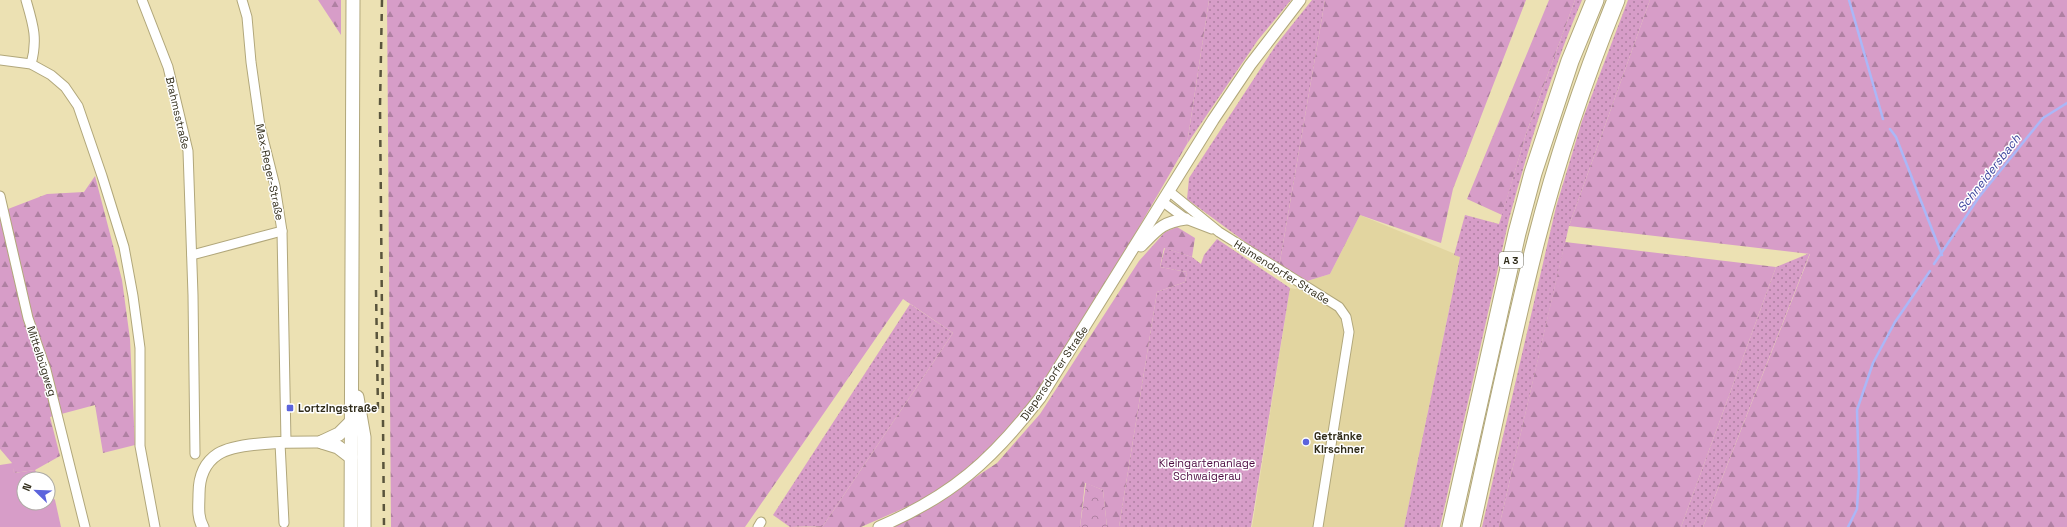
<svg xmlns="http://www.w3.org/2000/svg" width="2067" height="527" font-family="'Space Grotesk',sans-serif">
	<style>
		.built { fill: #e2d5a0 }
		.grass { fill: url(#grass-dots) }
		.forest { fill: url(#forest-firs) }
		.park { fill: url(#park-crowns) }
		.pitch { fill: #d79dc8 }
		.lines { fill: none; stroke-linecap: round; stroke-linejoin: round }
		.stream { stroke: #abb7f7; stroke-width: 2.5 }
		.minor-casing { stroke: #b1a77b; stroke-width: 11 }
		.tertiary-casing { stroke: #b1a77b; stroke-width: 13 }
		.secondary-casing { stroke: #b1a77b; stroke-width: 15 }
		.motorway-casing { stroke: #b1a77b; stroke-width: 19 }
		.minor { stroke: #fff; stroke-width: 9 }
		.tertiary { stroke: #fff; stroke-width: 11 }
		.secondary { stroke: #fff; stroke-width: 13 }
		.motorway { stroke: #fff; stroke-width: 17 }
		.rail { stroke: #59543c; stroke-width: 2.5; stroke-dasharray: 7 7; stroke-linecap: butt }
		.poi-dot { fill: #5c64dc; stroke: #fff; stroke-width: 1.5 }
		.labels { text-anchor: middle; stroke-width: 3; stroke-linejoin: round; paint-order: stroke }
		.shield { fill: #fff; stroke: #6f6c5f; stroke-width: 1 }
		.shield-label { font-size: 10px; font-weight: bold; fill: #312d1b }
		.street-label { font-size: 11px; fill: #312d1b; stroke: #fff }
		.poi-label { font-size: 11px; font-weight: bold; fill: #312d1b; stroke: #fff; text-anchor: start }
		.park-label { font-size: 11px; fill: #4e0d43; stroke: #fff }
		.water-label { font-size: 12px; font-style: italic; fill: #3d439d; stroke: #fff }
	</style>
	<defs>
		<pattern id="grass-dots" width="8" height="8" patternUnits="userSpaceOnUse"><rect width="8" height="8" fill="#d79dc8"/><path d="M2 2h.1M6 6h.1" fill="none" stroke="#af80a2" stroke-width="1.8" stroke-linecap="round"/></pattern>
		<pattern id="forest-firs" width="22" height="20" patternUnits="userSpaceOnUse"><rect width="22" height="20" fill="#d79dc8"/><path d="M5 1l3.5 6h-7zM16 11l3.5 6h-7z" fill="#af80a2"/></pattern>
		<pattern id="park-crowns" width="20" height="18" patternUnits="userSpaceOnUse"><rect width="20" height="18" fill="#d79dc8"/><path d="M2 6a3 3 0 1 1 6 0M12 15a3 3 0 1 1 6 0" fill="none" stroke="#af80a2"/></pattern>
	</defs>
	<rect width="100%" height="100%" fill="#ece1b3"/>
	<!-- built -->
	<path class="built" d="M 1360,215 L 1460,256 L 1404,527 L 1252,527 L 1290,288 L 1296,289 L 1304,282 L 1330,274 Z"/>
	<!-- grass -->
	<g class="grass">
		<path d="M 1209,0 L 1291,0 L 1258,40 L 1187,144 Z"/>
		<path d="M 1312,0 L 1325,0 L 1279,267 L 1187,199 L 1189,178 L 1276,45 Z"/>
		<path d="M 1575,0 L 1582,0 C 1552,71 1529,145 1509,219 L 1440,527 L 1404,527 L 1460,257 L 1454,255 L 1465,215 L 1499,224 L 1526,134 Z"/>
		<path d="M 1628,0 L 1650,0 L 1569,226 L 1499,527 L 1482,527 L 1556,207 L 1582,121 Z"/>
		<path d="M 1217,239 L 1290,288 L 1251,527 L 1119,527 L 1157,292 L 1185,282 L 1187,272 L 1160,267 L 1165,248 L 1192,257 L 1201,264 L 1204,255 Z"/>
		<path d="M 1810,253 L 1703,527 L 1681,527 L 1776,267 Z"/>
		<path d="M 910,304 L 953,333 L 823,526 L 790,527 L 773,515 Z"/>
	</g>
	<!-- forest -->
	<g class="forest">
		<path d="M 318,0 L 341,0 L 341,35 Z"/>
		<path d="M 387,0 L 1209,0 L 1187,144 L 1098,298 L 1034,400 L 996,445 L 936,494 L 861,527 L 804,527 L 823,526 L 953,333 L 903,299 L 745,527 L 391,527 Z"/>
		<path d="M 1325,0 L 1526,0 L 1453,189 L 1441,243 L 1360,215 L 1330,274 L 1304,282 L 1279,267 Z"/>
		<path d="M 1549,0 L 1575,0 L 1526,134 L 1502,215 L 1467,199 Z"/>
		<path d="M 1650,0 L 2067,0 L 2067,527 L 1703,527 L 1810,254 L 1569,226 Z"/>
		<path d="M 95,176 L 122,280 L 130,339 L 135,445 L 103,453 L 95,405 L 50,417 L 60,456 L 35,470 L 14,473 L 12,463 L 0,449 L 0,204 L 8,209 L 47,194 L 84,192 Z"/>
		<path d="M 1177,227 L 1195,238 L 1192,257 L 1164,248 L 1160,267 L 1187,272 L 1185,282 L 1157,292 L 1119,527 L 1107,527 L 1103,490 L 1085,483 L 1080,527 L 893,527 L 923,512 L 997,463 L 1040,414 L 1139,261 L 1165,232 Z"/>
		<path d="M 1565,242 L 1776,267 L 1681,527 L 1499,527 Z"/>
	</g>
	<!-- park -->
	<path class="park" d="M 1086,483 L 1103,490 L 1107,527 L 1080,527 Z"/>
	<!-- pitch -->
	<path class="pitch" d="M 13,463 L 14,473 L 35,470 L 40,479 L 24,479 L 24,503 L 48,503 L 48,491 L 55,500 L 61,527 L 0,527 L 0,465 Z"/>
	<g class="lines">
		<!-- stream -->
		<g class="stream">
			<path d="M 1849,0 L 1883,119"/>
			<path d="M 1890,129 L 1896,137 L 1942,255"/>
			<path d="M 1934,264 L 1979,197 L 2043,118 L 2067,103"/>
			<path d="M 1848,527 L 1857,509 L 1859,476 L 1857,410 L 1873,363 L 1895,322 L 1930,271"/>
		</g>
		<!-- minor casing -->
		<g class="minor-casing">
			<g id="minor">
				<path d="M 26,0 C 33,24 38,39 31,64"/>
				<path d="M 142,0 L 168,67 L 188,151 L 193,295 L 195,454"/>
				<path d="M 242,0 L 247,17 L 251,62 L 260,126 L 275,186 L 282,231 L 286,442"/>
				<path d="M 0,60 L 31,64 L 51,75 L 65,87 L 78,106 L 102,176 L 124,247 L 133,296 L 140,348 L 140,446 L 155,527"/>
				<path d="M 1170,192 L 1219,232 L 1339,307 L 1346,317 L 1349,332 L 1318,527"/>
				<path d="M 0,196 L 28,318 L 46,370 L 85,527"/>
				<path d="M 1163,202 L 1186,219 L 1212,229"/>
				<path d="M 192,255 L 282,231"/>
				<path d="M 280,443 L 284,523"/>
				<path d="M 758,527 L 761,522"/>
			</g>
		</g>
		<!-- tertiary casing -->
		<g class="tertiary-casing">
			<g id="tertiary">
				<path d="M 1141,246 C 1157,230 1162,222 1186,219"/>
				<path d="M 203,527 C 197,517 199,505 199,494 C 199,478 204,463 218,454 C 238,441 298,442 322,442"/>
				<path d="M 879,527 C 952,496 992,460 1040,398 L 1213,120 L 1250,65 L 1300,0"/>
			</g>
		</g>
		<!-- secondary casing -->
		<g class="secondary-casing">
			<g id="secondary">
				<path d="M 357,397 L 364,437 L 364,527"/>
				<path d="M 322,442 L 339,434 L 351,422"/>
				<path d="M 322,442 L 338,447 L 351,457"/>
				<path d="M 351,527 L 353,0"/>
			</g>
		</g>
		<!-- motorway casing -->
		<g class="motorway-casing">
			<g id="motorway">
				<path d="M 1451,527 L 1517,233 L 1533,173 L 1570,61 L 1595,0"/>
				<path d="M 1471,527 C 1492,432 1512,335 1536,241 C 1557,159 1584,79 1616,0"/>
			</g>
		</g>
		<!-- minor -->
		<use href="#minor" class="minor"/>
		<!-- tertiary -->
		<use href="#tertiary" class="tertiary"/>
		<!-- secondary -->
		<use href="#secondary" class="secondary"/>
		<!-- motorway -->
		<use href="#motorway" class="motorway"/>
		<!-- rail -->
		<g class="rail">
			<path d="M 382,0 L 380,106 L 384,527"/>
			<path d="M 376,290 L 378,410"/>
		</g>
	</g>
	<!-- markers -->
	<g class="poi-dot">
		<rect x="286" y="404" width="8" height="8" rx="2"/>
		<circle cx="1306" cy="442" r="4"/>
	</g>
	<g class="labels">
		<!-- shield labels -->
		<rect class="shield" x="1499" y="252" width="24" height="16" rx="3"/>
		<g class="shield-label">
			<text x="1511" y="264">A 3</text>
		</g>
		<!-- street labels -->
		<g class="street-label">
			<text transform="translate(178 113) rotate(77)" y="4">Brahmsstraße</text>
			<text transform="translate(270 172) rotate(78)" y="4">Max-Reger-Straße</text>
			<text transform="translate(1282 272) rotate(32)" y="4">Haimendorfer Straße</text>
			<text transform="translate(42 361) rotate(72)" y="4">Mittelbügweg</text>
			<text transform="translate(1054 373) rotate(-56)" y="4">Diepersdorfer Straße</text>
		</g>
		<!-- poi labels -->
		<g class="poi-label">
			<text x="298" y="412">Lortzingstraße</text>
			<text x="1314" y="440">Getränke<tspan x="1314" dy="13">Kirschner</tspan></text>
		</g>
		<!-- park labels -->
		<g class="park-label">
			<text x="1207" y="467">Kleingartenanlage<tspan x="1207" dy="13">Schwaigerau</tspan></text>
		</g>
		<!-- water labels -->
		<g class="water-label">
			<text transform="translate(1989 173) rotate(-52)" y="4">Schneidersbach</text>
		</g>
	</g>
	<!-- north arrow -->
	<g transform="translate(36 491) rotate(293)"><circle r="19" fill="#ffffff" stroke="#adaba4"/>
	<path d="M0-3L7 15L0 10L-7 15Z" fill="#5c64dc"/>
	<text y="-6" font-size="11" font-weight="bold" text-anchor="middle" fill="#312d1b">N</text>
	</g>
</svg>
